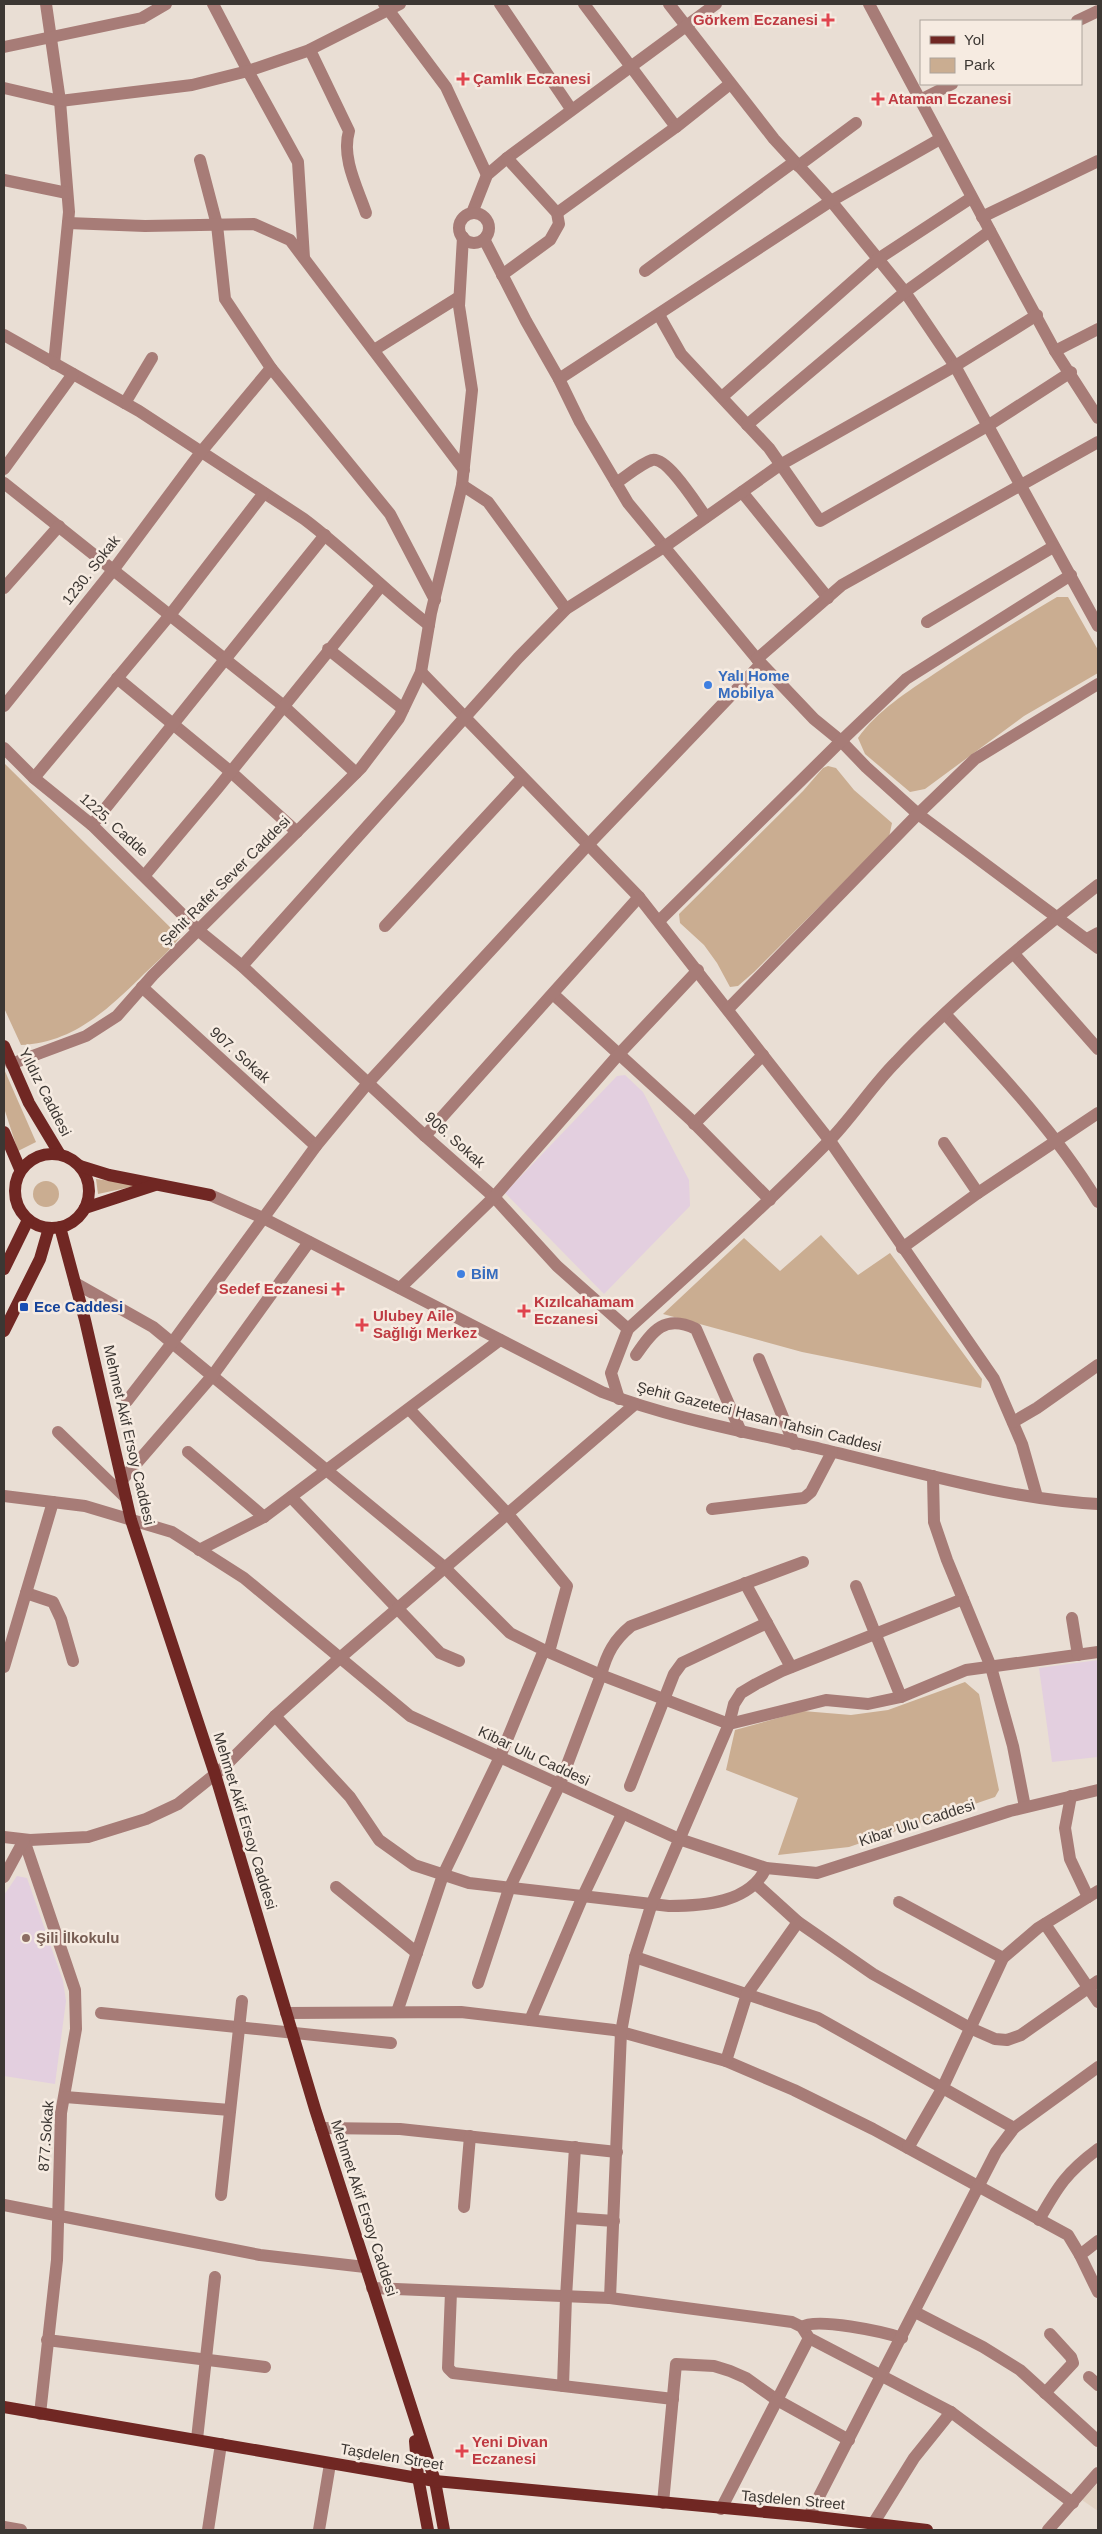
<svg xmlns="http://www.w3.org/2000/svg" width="1102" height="2534" font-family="Helvetica,sans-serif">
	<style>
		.built { fill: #e2d2c2 }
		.education { fill: #e3cfdf }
		.green { fill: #caad91 }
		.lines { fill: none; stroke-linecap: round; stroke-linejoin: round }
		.minor { stroke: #a77c77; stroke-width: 12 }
		.major { stroke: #702723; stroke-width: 12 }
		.health-dot { fill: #e0444e; stroke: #f6ebe1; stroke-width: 2 }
		.shop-dot { fill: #3f7fe0; stroke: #f6ebe1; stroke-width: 2 }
		.transit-dot { fill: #1a4fb4; stroke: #f6ebe1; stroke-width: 2 }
		.education-dot { fill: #8d6e63; stroke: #f6ebe1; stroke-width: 2 }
		.labels { text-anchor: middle; stroke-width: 5; stroke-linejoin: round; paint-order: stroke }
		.health-label { font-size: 15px; font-weight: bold; fill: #be3a42; stroke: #f6ebe1; text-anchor: start }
		.street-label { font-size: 15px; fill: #3c3733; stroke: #f6ebe1 }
		.shop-label { font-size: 15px; font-weight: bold; fill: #366cbe; stroke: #f6ebe1; text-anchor: start }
		.transit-label { font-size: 15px; font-weight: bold; fill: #164399; stroke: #f6ebe1; text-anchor: start }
		.education-label { font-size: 15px; font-weight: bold; fill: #785e54; stroke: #f6ebe1; text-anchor: start }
	</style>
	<rect width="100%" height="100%" fill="#e9ded4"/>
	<!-- built -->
	<path class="built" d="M 1098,2483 L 1098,2511 L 1082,2500 Z"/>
	<!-- education -->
	<g class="education">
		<path d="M 625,1075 L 643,1092 L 689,1180 L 690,1206 L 604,1294 L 505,1193 L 617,1076 Z"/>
		<path d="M 1098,1660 L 1098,1757 L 1052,1762 L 1039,1668 Z"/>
		<path d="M 17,1876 L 27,1878 L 63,1981 L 66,2001 L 55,2084 L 4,2076 L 4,1895 Z"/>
	</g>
	<!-- green -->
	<g class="green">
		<path d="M 1057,597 L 1068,597 L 1098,650 L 1098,673 L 1024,716 L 925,789 L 910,792 L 865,754 L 858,738 C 877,711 907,692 934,674 C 974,647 1015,622 1057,597 Z"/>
		<path d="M 4,763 L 180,937 C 168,953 153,965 139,979 C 105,1012 71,1043 21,1045 L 4,1008 Z"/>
		<path d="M 828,766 L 836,768 L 854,790 L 892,823 L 889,837 L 754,972 L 738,986 L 730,987 L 717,963 L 704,945 L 680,923 L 679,914 L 803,791 L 823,768 Z"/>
		<path d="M 4,1069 L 36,1142 L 18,1151 L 4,1108 Z"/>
		<path d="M 96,1179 L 140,1185 L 98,1194 Z"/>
		<circle cx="46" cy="1194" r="13"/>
		<path d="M 821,1235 L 858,1275 L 890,1253 L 982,1379 L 981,1388 L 802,1352 L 663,1314 L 744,1238 L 780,1271 Z"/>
		<path d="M 965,1682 L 979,1694 L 999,1790 L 995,1797 L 849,1847 L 778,1855 L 798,1798 L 726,1770 L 735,1730 L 803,1711 L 851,1715 L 888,1710 Z"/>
	</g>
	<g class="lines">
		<!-- minor -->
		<g class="minor">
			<path d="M 46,4 L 60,101 L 69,212 L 54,364"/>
			<path d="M 213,4 L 248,71 L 307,51 L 400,4"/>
			<path d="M 384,4 L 446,87 L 487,175"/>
			<path d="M 500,4 L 571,109"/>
			<path d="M 584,4 L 676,127"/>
			<path d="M 669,4 L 774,139 L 831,201 L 905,292 L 955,366 L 1098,626"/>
			<path d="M 869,4 L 1012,272 L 1055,351 L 1098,418"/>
			<path d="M 1077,21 L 1098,11"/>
			<path d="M 4,47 L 142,18 L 166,4"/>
			<path d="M 310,50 L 349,131 C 341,158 358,189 366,213"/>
			<path d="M 4,88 L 60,101 L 192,85 L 248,71 L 298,162 L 304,258"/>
			<path d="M 920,100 L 952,84"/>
			<path d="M 200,160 L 217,225 L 225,299 L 271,368 L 390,514 L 435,600"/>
			<path d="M 798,166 L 856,123"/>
			<path d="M 4,180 L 67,193"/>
			<path d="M 472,213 L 487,175 L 507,158 L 716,4"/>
			<path d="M 557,213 L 676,127 L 730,84"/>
			<circle cx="474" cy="228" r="15"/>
			<path d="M 982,217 L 1098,161"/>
			<path d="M 68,223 L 145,226 L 254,224 L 290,240 L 464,470"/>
			<path d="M 484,239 L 526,321 L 559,379 L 580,422 L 628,503 L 757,659 L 814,719 L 841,741 L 866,767 L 918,814 L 1098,948"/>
			<path d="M 645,271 L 794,162"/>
			<path d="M 502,275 L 550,240 L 559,224 L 557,213 L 507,158"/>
			<path d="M 659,315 L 681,354 L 769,448 L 820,521 L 989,425 L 1071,372"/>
			<path d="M 4,335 L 139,411 L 304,519 C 348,552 386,592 429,625"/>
			<path d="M 374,350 L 459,297"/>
			<path d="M 1055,351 L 1098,329"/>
			<path d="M 559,379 L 831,201 L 940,139"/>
			<path d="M 722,397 L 878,259 L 971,198"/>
			<path d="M 125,403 L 152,358"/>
			<path d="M 747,425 L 905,292 L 990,231"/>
			<path d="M 4,469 L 73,374"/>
			<path d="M 4,483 L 280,703 L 356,773"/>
			<path d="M 616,483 C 627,476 640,464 652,460 C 667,456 697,505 706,517"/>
			<path d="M 462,485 L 488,502 L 566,609"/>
			<path d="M 742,492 L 828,598"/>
			<path d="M 4,588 L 59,526"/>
			<path d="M 927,622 L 1053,547"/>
			<path d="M 328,649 L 403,709"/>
			<path d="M 757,659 L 842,585 L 1098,442"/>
			<path d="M 421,672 L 639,897 L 830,1141 L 994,1379 L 1022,1444 L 1037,1497"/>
			<path d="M 117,678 L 231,772 L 297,832"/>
			<path d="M 4,706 L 114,569 L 201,452 L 271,368"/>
			<path d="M 4,748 L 34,778 L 92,825 L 199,931 L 242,966 L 425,1136 L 494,1197 L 557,1266 L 628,1329 L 611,1373 L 619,1399"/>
			<path d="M 34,778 L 170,615 L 264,493"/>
			<path d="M 92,825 L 325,535"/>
			<path d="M 145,875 L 217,789 L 381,586"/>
			<path d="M 659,921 L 841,741 L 906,679 L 1071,575"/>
			<path d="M 385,926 L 522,778"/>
			<path d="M 1087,939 L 1098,933"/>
			<path d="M 1014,954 L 1098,1049"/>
			<path d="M 242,966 L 518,658 L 566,609 L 664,547 L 780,465 L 955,366 L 1037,315"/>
			<path d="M 142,987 L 316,1146"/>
			<path d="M 553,994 L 690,1119 L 770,1200"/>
			<path d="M 728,1009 L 918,814 L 975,759 L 1098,684"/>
			<path d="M 946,1015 C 1000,1073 1057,1134 1098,1202"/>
			<path d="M 11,1064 L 86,1036 L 117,1016 L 153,975 L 361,768 L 399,718 L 421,672 L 431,613 L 462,485 L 472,390 L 459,306 L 463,237"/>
			<path d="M 694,1124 L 763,1055"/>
			<path d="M 425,1136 L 639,897"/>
			<path d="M 944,1143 L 978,1193"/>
			<path d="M 210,1195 L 263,1218 L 602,1392 C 673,1419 747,1432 821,1449 C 912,1470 1005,1499 1098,1504"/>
			<path d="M 902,1248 L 978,1193 L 1098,1113"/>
			<path d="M 75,1283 L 153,1327 L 444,1567 L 510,1633 L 544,1650 L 499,1759 L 443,1875 L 397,2012"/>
			<path d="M 400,1288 L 494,1197 L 619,1054 L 698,970"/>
			<path d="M 628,1329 C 695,1268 763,1208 827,1143 C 852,1118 871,1087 896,1062 C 956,998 1029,939 1098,885"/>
			<path d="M 636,1355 C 653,1330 665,1314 696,1329 L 741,1432"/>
			<path d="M 759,1359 L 794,1444"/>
			<path d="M 127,1401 L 172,1343 L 316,1146 L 368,1083 L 587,846 L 761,664"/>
			<path d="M 409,1409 L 507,1513 L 567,1586 L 549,1652"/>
			<path d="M 1013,1422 L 1037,1408 L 1098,1365"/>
			<path d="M 58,1432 L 126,1498"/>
			<path d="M 188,1452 L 264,1517"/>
			<path d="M 933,1476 L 934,1522 L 947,1560 L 991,1667 L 1013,1746 L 1025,1807"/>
			<path d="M 122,1480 L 213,1375 L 309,1242"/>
			<path d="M 4,1496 L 85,1506 L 172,1532 L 244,1578 L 410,1716 L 679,1839 L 766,1868 L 817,1873 L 1010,1811 L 1098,1790"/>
			<path d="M 291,1497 L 440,1653 L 459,1661"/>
			<path d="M 712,1509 L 804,1498 L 811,1492 L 832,1452"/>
			<path d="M 199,1550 L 264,1517 L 500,1340"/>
			<path d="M 803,1562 L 631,1626 C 614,1640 607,1653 601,1675 L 729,1724 L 826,1700 L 868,1704 L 901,1697 L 966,1670 L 1098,1652"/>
			<path d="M 745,1583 L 791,1667"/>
			<path d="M 856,1586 L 901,1697"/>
			<path d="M 26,1593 L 53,1602 L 61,1619 L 73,1661"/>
			<path d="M 1072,1618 L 1078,1655"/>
			<path d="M 4,1667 L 53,1502"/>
			<path d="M 275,1716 L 350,1797 L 379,1840 L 414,1865 L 469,1883 L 669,1906 C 703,1906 750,1903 766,1868"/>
			<path d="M 630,1786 L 674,1674 L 682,1663 L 767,1623"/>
			<path d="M 1071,1796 L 1065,1828 L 1070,1859 L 1088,1897"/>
			<path d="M 4,1837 L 30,1840 L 88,1837 L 146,1819 L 178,1804 L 223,1768 L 275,1716 L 341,1657 L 634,1405"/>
			<path d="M 24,1840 L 75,1990 L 76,2029 L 61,2113 L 57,2260 L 40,2414"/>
			<path d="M 4,1877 L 24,1840"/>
			<path d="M 756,1884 L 798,1922 L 873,1974 L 970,2028 L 995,2039 L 1007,2040 L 1021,2035 L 1098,1981"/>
			<path d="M 336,1887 L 417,1953"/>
			<path d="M 899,1902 L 1003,1958"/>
			<path d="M 1045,1924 L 1098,2002"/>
			<path d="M 635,1957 L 818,2018 L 1014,2128"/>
			<path d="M 478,1983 L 509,1889 L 559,1786 L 601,1675 L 544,1650"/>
			<path d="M 101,2013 L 391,2043"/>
			<path d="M 286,2013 L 461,2012 L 614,2030 L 726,2061 L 794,2090 L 873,2129 L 1068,2235 L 1080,2255"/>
			<path d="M 530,2020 L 583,1896 L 622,1814"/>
			<path d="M 726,2061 L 747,1994 L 798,1922"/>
			<path d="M 65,2097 L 230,2110"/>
			<path d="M 321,2128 L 400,2129 L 617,2152"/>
			<path d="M 908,2148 L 942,2089 L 1003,1958 L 1038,1928 L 1098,1891"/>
			<path d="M 221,2195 L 242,2001"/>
			<path d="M 4,2205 L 260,2255 L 365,2267"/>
			<path d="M 464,2207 L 470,2136"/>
			<path d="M 571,2218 L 614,2221"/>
			<path d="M 1039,2220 C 1058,2186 1067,2172 1098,2149"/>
			<path d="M 1098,2241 L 1080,2255 L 1098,2292"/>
			<path d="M 372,2288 L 610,2298 L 792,2322 L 802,2327 L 809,2338 L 951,2412 L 1073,2503"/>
			<path d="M 451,2292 L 448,2368 L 453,2373 L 673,2399"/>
			<path d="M 610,2298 L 621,2032 L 635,1957 L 652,1903 L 729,1724 L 734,1704 L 741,1693 L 756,1684 L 782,1671 L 963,1599"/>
			<path d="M 915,2312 L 983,2347 L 1020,2370 L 1098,2441"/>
			<path d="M 802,2327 C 816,2317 884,2332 902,2338"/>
			<path d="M 47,2340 L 265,2367"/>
			<path d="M 1089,2377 L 1098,2385"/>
			<path d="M 563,2386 L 566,2297 L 575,2147"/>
			<path d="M 1045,2393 L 1073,2363 L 1071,2357 L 1050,2334"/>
			<path d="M 197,2439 L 215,2277"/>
			<path d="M 663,2503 L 676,2364 L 714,2366 L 730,2371 L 746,2378 L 777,2400 L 849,2440"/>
			<path d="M 721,2509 L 809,2338"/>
			<path d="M 809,2516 L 996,2152 L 1014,2128 L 1098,2067"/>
			<path d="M 873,2524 L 914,2458 L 951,2412"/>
			<path d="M 4,2527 L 21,2530"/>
			<path d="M 208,2530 L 221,2444"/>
			<path d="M 319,2530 L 330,2464"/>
			<path d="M 1048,2530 L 1098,2473"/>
		</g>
		<!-- major -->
		<g class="major">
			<path d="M 4,1046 L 29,1103 L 59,1153"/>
			<path d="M 4,1132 L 20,1169"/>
			<circle cx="52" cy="1191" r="37"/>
			<path d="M 80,1166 L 109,1175 L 210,1195"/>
			<path d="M 85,1208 L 155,1185"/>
			<path d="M 60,1227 L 85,1320 L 131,1520 L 215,1774 L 315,2109 L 435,2481 L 444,2530"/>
			<path d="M 4,1269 L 28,1220"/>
			<path d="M 4,1331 L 40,1259 L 49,1228"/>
			<path d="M 4,2407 L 435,2481 L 809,2516 L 927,2530"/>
			<path d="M 415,2441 L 418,2477 L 428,2530"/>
		</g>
	</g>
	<!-- markers -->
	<g class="health-dot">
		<path d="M825.5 12.5h5v5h5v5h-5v5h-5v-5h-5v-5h5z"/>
		<path d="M460.5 71.5h5v5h5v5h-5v5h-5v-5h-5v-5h5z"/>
		<path d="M875.5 91.5h5v5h5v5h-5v5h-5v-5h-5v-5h5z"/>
		<path d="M335.5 1281.5h5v5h5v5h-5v5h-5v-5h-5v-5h5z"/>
		<path d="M521.5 1303.5h5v5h5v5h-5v5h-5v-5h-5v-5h5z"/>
		<path d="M359.5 1317.5h5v5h5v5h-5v5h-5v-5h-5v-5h5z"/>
		<path d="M459.5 2443.5h5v5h5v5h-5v5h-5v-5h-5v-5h5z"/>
	</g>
	<g class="shop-dot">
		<circle cx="708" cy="685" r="5"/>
		<circle cx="461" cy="1274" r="5"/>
	</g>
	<rect class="transit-dot" x="19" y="1302" width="10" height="10" rx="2.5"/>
	<circle class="education-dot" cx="26" cy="1938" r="5"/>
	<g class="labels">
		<!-- health labels -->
		<g class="health-label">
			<text x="818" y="25" text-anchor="end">Görkem Eczanesi</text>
			<text x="473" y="84">Çamlık Eczanesi</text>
			<text x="888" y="104">Ataman Eczanesi</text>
			<text x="328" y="1294" text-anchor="end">Sedef Eczanesi</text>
			<text x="534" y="1307">Kızılcahamam<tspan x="534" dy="17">Eczanesi</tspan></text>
			<text x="373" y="1321">Ulubey Aile<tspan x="373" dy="17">Sağlığı Merkez</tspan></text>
			<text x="472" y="2447">Yeni Divan<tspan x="472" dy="17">Eczanesi</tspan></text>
		</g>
		<!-- street labels -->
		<g class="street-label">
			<text transform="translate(91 570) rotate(-52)" y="5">1230. Sokak</text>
			<text transform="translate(114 825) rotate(42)" y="5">1225. Cadde</text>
			<text transform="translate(225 881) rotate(-45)" y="5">Şehit Rafet Sever Caddesi</text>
			<text transform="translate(240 1055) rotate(42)" y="5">907. Sokak</text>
			<text transform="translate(45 1092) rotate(63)" y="5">Yıldız Caddesi</text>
			<text transform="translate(455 1140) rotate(42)" y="5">906. Sokak</text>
			<text transform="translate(759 1417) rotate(14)" y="5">Şehit Gazeteci Hasan Tahsin Caddesi</text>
			<text transform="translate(129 1435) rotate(77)" y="5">Mehmet Akif Ersoy Caddesi</text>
			<text transform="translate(534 1756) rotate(25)" y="5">Kibar Ulu Caddesi</text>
			<text transform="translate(245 1821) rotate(73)" y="5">Mehmet Akif Ersoy Caddesi</text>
			<text transform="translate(917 1823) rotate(-18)" y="5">Kibar Ulu Caddesi</text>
			<text transform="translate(46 2136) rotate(-86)" y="5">877.Sokak</text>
			<text transform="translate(364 2208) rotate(72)" y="5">Mehmet Akif Ersoy Caddesi</text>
			<text transform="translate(392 2457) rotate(9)" y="5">Taşdelen Street</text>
			<text transform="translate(793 2500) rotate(5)" y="5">Taşdelen Street</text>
		</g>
		<!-- shop labels -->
		<g class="shop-label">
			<text x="718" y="681">Yalı Home<tspan x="718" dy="17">Mobilya</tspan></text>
			<text x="471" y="1279">BİM</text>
		</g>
		<!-- transit labels -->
		<g class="transit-label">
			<text x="34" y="1312">Ece Caddesi</text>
		</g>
		<!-- education labels -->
		<g class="education-label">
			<text x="36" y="1943">Şili İlkokulu</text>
		</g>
	</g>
	<!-- border -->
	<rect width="1102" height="2534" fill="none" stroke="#3c3733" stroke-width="10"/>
	<!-- legend -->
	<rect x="920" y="20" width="162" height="65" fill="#f6ebe1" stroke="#aca39b"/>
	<rect x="930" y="36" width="25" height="8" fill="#702723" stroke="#aca39b"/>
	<text x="964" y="45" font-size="15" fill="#3c3733">Yol</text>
	<rect x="930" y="58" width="25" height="15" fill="#caad91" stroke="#aca39b"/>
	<text x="964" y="70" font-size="15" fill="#3c3733">Park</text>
</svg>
